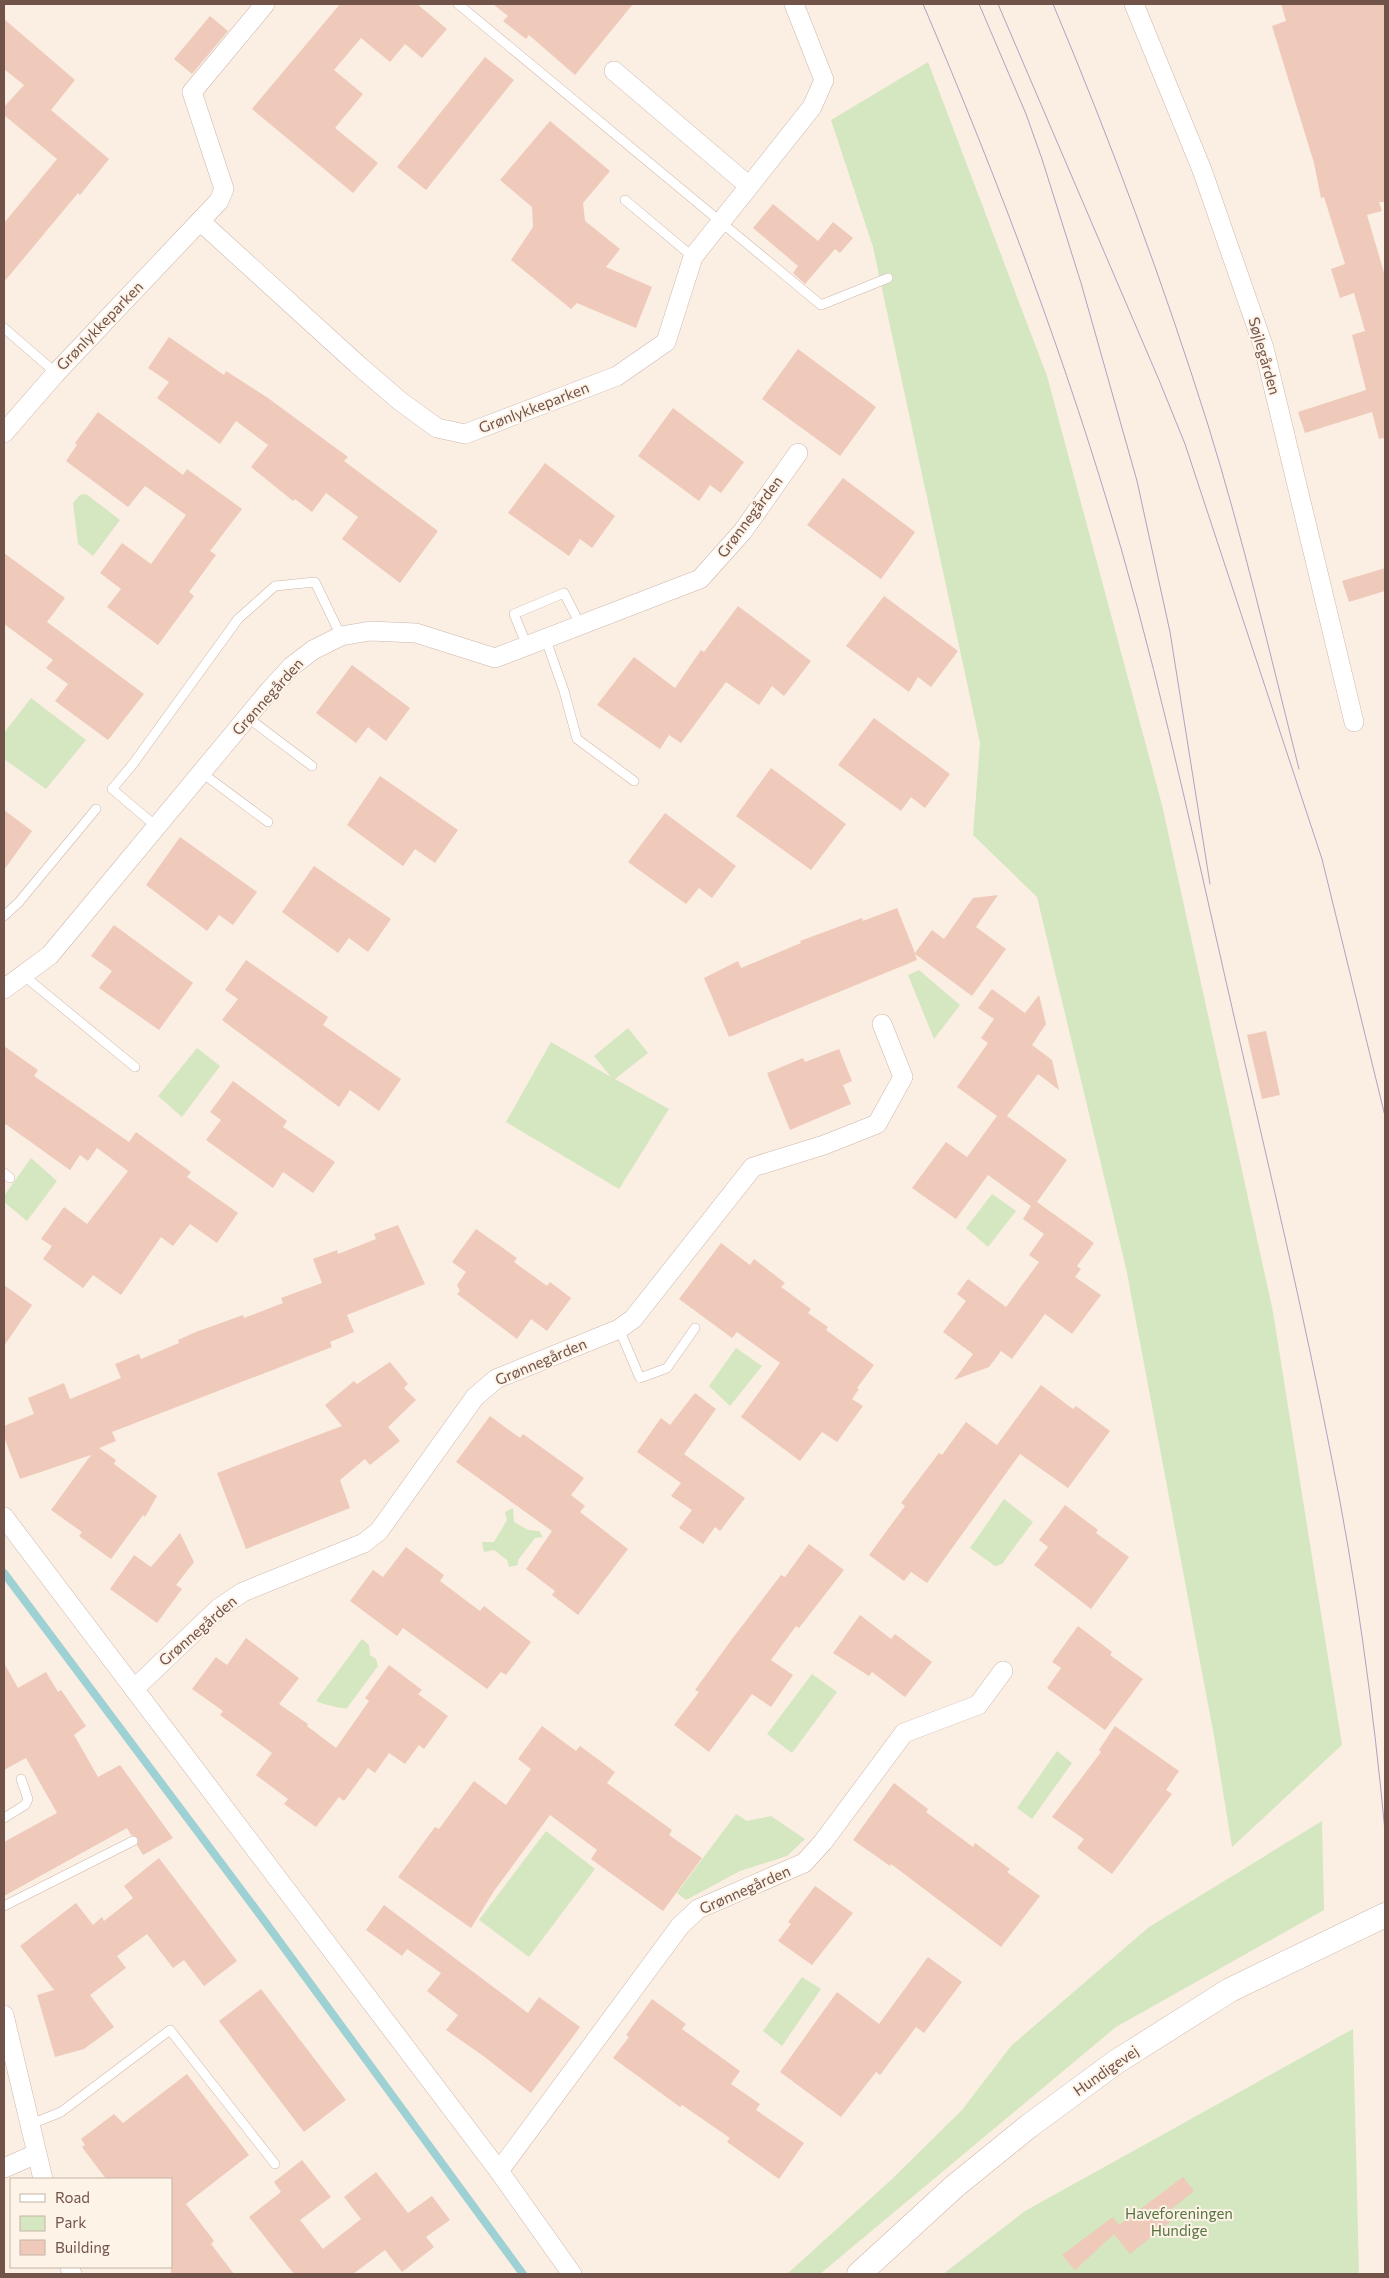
<svg xmlns="http://www.w3.org/2000/svg" width="1389" height="2278" font-family="Commissioner,sans-serif">
	<style>
		.green { fill: #d5e7c1 }
		.lines { fill: none; stroke-linecap: round; stroke-linejoin: round }
		.stream { stroke: #9ed1d4; stroke-width: 8 }
		.building { fill: #efcabb }
		.service-casing { stroke: #cdb7ac; stroke-width: 10 }
		.minor-casing { stroke: #cdb7ac; stroke-width: 20 }
		.tertiary-casing { stroke: #cdb7ac; stroke-width: 25 }
		.service { stroke: #fff; stroke-width: 9 }
		.minor { stroke: #fff; stroke-width: 19 }
		.tertiary { stroke: #fff; stroke-width: 24 }
		.tram { stroke: #b0a2c3; stroke-width: 1 }
		.labels { text-anchor: middle; stroke-width: 4; stroke-linejoin: round; paint-order: stroke }
		.street-label { font-size: 15px; fill: #71534a; stroke: #fef3e7 }
		.park-label { font-size: 15px; fill: #577642; stroke: #fef3e7 }
	</style>
	<rect width="100%" height="100%" fill="#fbeee2"/>
	<!-- green -->
	<g class="green">
		<path d="M 928,62 L 1047,376 L 1162,805 L 1273,1312 L 1342,1745 L 1232,1847 L 1214,1736 L 1126,1268 L 1037,897 L 973,835 L 980,743 L 873,247 L 831,120 Z"/>
		<path d="M 86,494 L 120,520 L 93,556 L 78,544 L 73,503 L 80,495 Z"/>
		<path d="M 31,698 L 86,740 L 46,789 L 4,759 L 4,733 Z"/>
		<path d="M 919,970 L 960,1005 L 934,1039 L 908,975 Z"/>
		<path d="M 628,1028 L 648,1053 L 615,1079 L 669,1109 L 619,1189 L 506,1122 L 551,1042 L 611,1077 L 594,1056 Z"/>
		<path d="M 197,1048 L 220,1066 L 182,1117 L 158,1096 Z"/>
		<path d="M 31,1158 L 57,1181 L 27,1221 L 4,1202 L 4,1196 Z"/>
		<path d="M 992,1194 L 1016,1211 L 988,1247 L 966,1228 Z"/>
		<path d="M 736,1348 L 762,1366 L 730,1406 L 709,1386 Z"/>
		<path d="M 1004,1499 L 1033,1522 L 1002,1564 L 995,1566 L 970,1548 Z"/>
		<path d="M 513,1508 L 514,1522 L 528,1530 L 539,1531 L 543,1537 L 535,1538 L 518,1560 L 518,1565 L 509,1567 L 507,1560 L 494,1550 L 484,1552 L 482,1542 L 494,1542 L 507,1520 L 505,1512 Z"/>
		<path d="M 362,1639 L 369,1645 L 370,1655 L 376,1659 L 378,1666 L 347,1708 C 341,1709 322,1704 316,1701 Z"/>
		<path d="M 812,1674 L 837,1692 L 792,1753 L 767,1734 Z"/>
		<path d="M 1057,1751 L 1072,1763 L 1032,1819 L 1017,1808 Z"/>
		<path d="M 736,1814 L 747,1821 L 771,1816 L 805,1839 L 787,1856 L 740,1871 L 686,1900 L 677,1893 Z"/>
		<path d="M 1322,1821 L 1324,1910 L 1116,2027 L 820,2274 L 787,2274 L 891,2180 L 962,2110 L 1011,2046 L 1149,1927 Z"/>
		<path d="M 546,1831 L 595,1869 L 529,1957 L 479,1920 Z"/>
		<path d="M 802,1977 L 821,1989 L 782,2046 L 763,2031 Z"/>
		<path d="M 1353,2029 L 1359,2274 L 943,2274 L 1025,2211 Z"/>
	</g>
	<g class="lines">
		<!-- stream -->
		<path class="stream" d="M 4,1573 L 263,1919 L 523,2274"/>
	</g>
	<!-- building -->
	<g class="building">
		<path d="M 340,4 L 417,4 L 447,29 L 422,58 L 405,44 L 390,62 L 361,38 L 334,70 L 363,94 L 335,128 L 378,163 L 353,193 L 252,109 Z"/>
		<path d="M 493,4 L 633,4 L 575,75 L 529,35 L 526,39 L 503,21 L 508,16 Z"/>
		<path d="M 1281,4 L 1385,4 L 1385,202 L 1379,202 L 1382,211 L 1367,215 L 1385,276 L 1385,438 L 1379,439 L 1372,412 L 1305,433 L 1298,412 L 1366,390 L 1352,335 L 1365,331 L 1354,293 L 1340,298 L 1331,269 L 1345,264 L 1324,197 L 1321,198 L 1314,163 L 1272,26 L 1286,21 Z"/>
		<path d="M 210,16 L 228,31 L 192,74 L 174,59 Z"/>
		<path d="M 4,19 L 75,80 L 51,110 L 109,159 L 80,195 L 78,193 L 4,282 L 4,223 L 57,159 L 4,115 L 4,107 L 24,85 L 4,69 Z"/>
		<path d="M 485,57 L 514,80 L 426,190 L 397,167 Z"/>
		<path d="M 550,121 L 610,171 L 583,203 L 585,221 L 620,249 L 606,267 L 652,287 L 636,328 L 577,303 L 571,309 L 511,260 L 533,227 L 532,207 L 500,180 Z"/>
		<path d="M 773,204 L 818,241 L 833,222 L 853,238 L 840,253 L 835,249 L 805,284 L 793,273 L 798,266 L 753,228 Z"/>
		<path d="M 169,337 L 224,375 L 226,371 L 268,398 L 348,457 L 344,461 L 438,531 L 400,583 L 342,539 L 358,517 L 326,493 L 312,512 L 295,499 L 293,501 L 251,467 L 268,445 L 236,421 L 220,444 L 157,398 L 169,382 L 148,368 Z"/>
		<path d="M 798,349 L 876,407 L 840,456 L 762,399 Z"/>
		<path d="M 673,408 L 744,462 L 721,493 L 710,485 L 699,501 L 638,456 Z"/>
		<path d="M 98,412 L 183,475 L 187,469 L 242,509 L 210,551 L 216,555 L 189,592 L 194,596 L 158,645 L 107,607 L 121,589 L 100,573 L 122,543 L 151,564 L 186,515 L 145,486 L 128,507 L 66,461 L 77,445 L 75,443 Z"/>
		<path d="M 545,463 L 615,516 L 592,548 L 580,539 L 569,556 L 508,513 Z"/>
		<path d="M 843,478 L 915,532 L 881,579 L 807,525 Z"/>
		<path d="M 4,553 L 65,598 L 47,622 L 144,694 L 108,740 L 55,701 L 68,684 L 46,668 L 53,660 L 4,624 Z"/>
		<path d="M 1385,568 L 1385,591 L 1349,602 L 1342,581 Z"/>
		<path d="M 884,596 L 958,651 L 931,687 L 918,677 L 909,692 L 846,646 Z"/>
		<path d="M 738,606 L 811,661 L 784,696 L 772,686 L 759,705 L 726,682 L 681,743 L 669,735 L 660,749 L 597,705 L 634,657 L 675,688 L 701,650 L 704,652 Z"/>
		<path d="M 352,665 L 410,708 L 386,741 L 368,727 L 356,743 L 316,713 Z"/>
		<path d="M 874,718 L 950,774 L 925,808 L 911,797 L 901,811 L 838,765 Z"/>
		<path d="M 771,768 L 846,824 L 811,870 L 736,816 Z"/>
		<path d="M 380,776 L 458,830 L 435,863 L 415,849 L 403,866 L 347,825 Z"/>
		<path d="M 4,810 L 32,831 L 4,870 Z"/>
		<path d="M 665,813 L 736,866 L 712,898 L 699,888 L 686,904 L 628,862 Z"/>
		<path d="M 180,837 L 257,892 L 233,925 L 219,915 L 207,931 L 146,885 Z"/>
		<path d="M 314,866 L 391,919 L 368,952 L 349,938 L 338,953 L 282,912 Z"/>
		<path d="M 998,895 L 976,927 L 1006,949 L 972,996 L 915,954 L 917,960 L 729,1037 L 704,978 L 738,961 L 741,968 L 801,943 L 800,941 L 862,918 L 863,921 L 897,908 L 915,953 L 932,930 L 944,939 L 973,898 Z"/>
		<path d="M 114,925 L 193,983 L 159,1030 L 99,988 L 112,971 L 91,956 Z"/>
		<path d="M 246,960 L 328,1017 L 323,1025 L 401,1079 L 379,1111 L 350,1090 L 339,1107 L 222,1020 L 238,999 L 225,990 Z"/>
		<path d="M 992,989 L 1025,1013 L 1039,995 L 1046,1024 L 1032,1045 L 1052,1060 L 1059,1090 L 1038,1074 L 1007,1116 L 1067,1160 L 1037,1202 L 1094,1243 L 1077,1266 L 1081,1269 L 1075,1277 L 1101,1295 L 1072,1334 L 1045,1314 L 1012,1359 L 1001,1351 L 989,1367 L 954,1380 L 973,1354 L 943,1332 L 966,1301 L 957,1294 L 968,1279 L 1006,1307 L 1039,1262 L 1029,1255 L 1044,1234 L 1023,1219 L 1031,1206 L 988,1175 L 956,1219 L 912,1188 L 946,1142 L 967,1157 L 997,1116 L 957,1087 L 988,1043 L 981,1038 L 994,1019 L 978,1008 Z"/>
		<path d="M 1266,1031 L 1280,1095 L 1262,1099 L 1247,1035 Z"/>
		<path d="M 4,1046 L 38,1070 L 34,1076 L 129,1142 L 136,1132 L 191,1172 L 187,1177 L 238,1213 L 217,1243 L 190,1224 L 173,1246 L 161,1237 L 121,1295 L 93,1275 L 83,1288 L 43,1259 L 52,1246 L 41,1239 L 64,1207 L 87,1224 L 128,1171 L 97,1148 L 88,1161 L 80,1155 L 70,1170 L 4,1123 Z"/>
		<path d="M 839,1049 L 852,1081 L 843,1085 L 851,1104 L 790,1130 L 767,1073 L 803,1058 L 805,1062 Z"/>
		<path d="M 233,1081 L 287,1121 L 283,1127 L 335,1162 L 313,1193 L 283,1172 L 273,1188 L 206,1140 L 221,1120 L 210,1112 Z"/>
		<path d="M 398,1225 L 425,1284 L 347,1315 L 354,1332 L 330,1342 L 332,1347 L 112,1432 L 116,1441 L 99,1448 L 116,1460 L 114,1464 L 157,1496 L 145,1517 L 143,1515 L 111,1559 L 79,1536 L 82,1532 L 51,1510 L 91,1455 L 20,1479 L 4,1437 L 4,1426 L 34,1414 L 28,1398 L 64,1383 L 70,1399 L 121,1378 L 115,1364 L 139,1354 L 141,1359 L 179,1343 L 178,1340 L 196,1332 L 243,1315 L 244,1318 L 283,1303 L 281,1298 L 322,1283 L 313,1259 L 337,1250 L 338,1254 L 376,1239 L 374,1234 Z"/>
		<path d="M 476,1229 L 517,1258 L 514,1262 L 547,1286 L 550,1282 L 571,1298 L 547,1331 L 531,1319 L 517,1339 L 457,1294 L 460,1291 L 457,1285 L 466,1272 L 452,1262 Z"/>
		<path d="M 721,1243 L 750,1265 L 754,1259 L 785,1283 L 781,1287 L 811,1309 L 808,1313 L 828,1327 L 826,1330 L 874,1365 L 857,1388 L 859,1389 L 852,1399 L 863,1406 L 837,1442 L 822,1432 L 800,1461 L 741,1417 L 780,1363 L 737,1332 L 732,1338 L 679,1299 Z"/>
		<path d="M 4,1285 L 32,1305 L 4,1346 Z"/>
		<path d="M 390,1362 L 408,1384 L 404,1388 L 416,1400 L 388,1427 L 400,1441 L 370,1465 L 365,1459 L 340,1480 L 350,1508 L 246,1549 L 217,1473 L 342,1426 L 325,1405 L 354,1381 L 357,1384 Z"/>
		<path d="M 1041,1385 L 1073,1409 L 1076,1406 L 1110,1431 L 1068,1488 L 1020,1454 L 927,1583 L 911,1572 L 904,1581 L 869,1555 L 905,1506 L 901,1503 L 939,1453 L 942,1455 L 966,1422 L 997,1445 Z"/>
		<path d="M 695,1393 L 716,1409 L 684,1454 L 745,1498 L 720,1531 L 715,1527 L 703,1544 L 679,1528 L 692,1510 L 671,1496 L 681,1483 L 637,1452 L 661,1418 L 670,1425 Z"/>
		<path d="M 490,1416 L 520,1438 L 523,1434 L 584,1478 L 571,1495 L 585,1506 L 580,1512 L 628,1549 L 578,1615 L 552,1595 L 555,1591 L 526,1569 L 552,1531 L 456,1462 Z"/>
		<path d="M 1065,1505 L 1098,1530 L 1096,1533 L 1129,1557 L 1091,1609 L 1034,1565 L 1048,1547 L 1039,1540 Z"/>
		<path d="M 180,1533 L 194,1562 L 176,1585 L 182,1589 L 157,1623 L 110,1589 L 134,1555 L 151,1567 Z"/>
		<path d="M 809,1544 L 844,1570 L 799,1628 L 796,1626 L 771,1660 L 793,1675 L 771,1707 L 752,1694 L 709,1752 L 674,1725 L 699,1692 L 695,1690 L 732,1639 L 781,1575 L 785,1577 Z"/>
		<path d="M 406,1547 L 444,1575 L 440,1581 L 480,1611 L 484,1606 L 531,1642 L 506,1675 L 501,1672 L 487,1689 L 403,1628 L 397,1636 L 350,1601 L 373,1570 L 383,1577 Z"/>
		<path d="M 860,1615 L 891,1639 L 895,1634 L 932,1662 L 905,1697 L 872,1672 L 869,1676 L 833,1653 Z"/>
		<path d="M 1078,1626 L 1112,1652 L 1110,1655 L 1143,1679 L 1105,1730 L 1047,1688 L 1061,1668 L 1052,1662 Z"/>
		<path d="M 246,1638 L 299,1678 L 279,1704 L 308,1724 L 307,1726 L 336,1748 L 369,1701 L 365,1698 L 389,1665 L 422,1690 L 418,1694 L 448,1716 L 424,1749 L 419,1745 L 405,1764 L 389,1753 L 375,1773 L 368,1768 L 344,1801 L 339,1797 L 316,1827 L 284,1804 L 288,1799 L 256,1775 L 272,1753 L 220,1715 L 223,1711 L 192,1689 L 216,1657 L 227,1665 Z"/>
		<path d="M 4,1663 L 18,1688 L 46,1672 L 58,1692 L 61,1690 L 86,1726 L 74,1735 L 98,1777 L 120,1765 L 173,1838 L 143,1855 L 137,1845 L 138,1838 L 131,1835 L 127,1828 L 4,1896 L 4,1842 L 57,1813 L 26,1758 L 4,1770 Z"/>
		<path d="M 542,1726 L 576,1751 L 580,1746 L 615,1772 L 607,1783 L 672,1830 L 669,1835 L 702,1858 L 663,1911 L 591,1859 L 597,1850 L 550,1815 L 494,1891 L 471,1928 L 398,1877 L 435,1827 L 439,1829 L 474,1781 L 506,1805 L 531,1769 L 518,1759 Z"/>
		<path d="M 1115,1726 L 1179,1771 L 1166,1790 L 1172,1794 L 1112,1874 L 1077,1848 L 1084,1839 L 1052,1817 L 1101,1752 L 1099,1750 Z"/>
		<path d="M 894,1783 L 928,1809 L 926,1812 L 973,1847 L 975,1843 L 1010,1869 L 1007,1872 L 1040,1896 L 1001,1947 L 891,1864 L 890,1866 L 853,1840 Z"/>
		<path d="M 159,1858 L 237,1961 L 204,1986 L 184,1960 L 173,1968 L 147,1934 L 117,1956 L 126,1968 L 90,1995 L 114,2027 L 84,2049 L 55,2057 L 37,1995 L 54,1990 L 20,1946 L 76,1903 L 93,1925 L 102,1917 L 104,1921 L 133,1898 L 124,1886 Z"/>
		<path d="M 815,1886 L 853,1913 L 812,1965 L 778,1941 L 791,1924 L 788,1922 Z"/>
		<path d="M 384,1905 L 528,2013 L 539,1997 L 580,2027 L 531,2093 L 482,2055 L 446,2030 L 458,2015 L 427,1991 L 441,1973 L 407,1949 L 402,1956 L 366,1930 Z"/>
		<path d="M 928,1957 L 962,1982 L 924,2033 L 916,2027 L 880,2075 L 876,2072 L 841,2117 L 780,2072 L 837,1992 L 879,2024 Z"/>
		<path d="M 261,1989 L 346,2100 L 304,2132 L 219,2021 Z"/>
		<path d="M 652,1999 L 686,2024 L 682,2029 L 740,2071 L 731,2084 L 760,2104 L 756,2110 L 804,2143 L 779,2179 L 727,2142 L 730,2138 L 682,2105 L 680,2107 L 613,2058 L 629,2037 L 626,2035 Z"/>
		<path d="M 187,2074 L 249,2155 L 186,2204 L 214,2241 L 211,2244 L 234,2274 L 171,2274 L 171,2179 L 106,2179 L 82,2147 L 85,2145 L 81,2139 L 114,2114 L 123,2123 Z"/>
		<path d="M 302,2160 L 331,2197 L 300,2220 L 323,2249 L 361,2219 L 344,2197 L 376,2172 L 408,2213 L 432,2196 L 450,2220 L 426,2237 L 434,2247 L 402,2272 L 385,2250 L 353,2274 L 294,2274 L 249,2217 L 281,2192 L 274,2182 Z"/>
		<path d="M 1183,2177 L 1194,2191 L 1169,2211 L 1175,2218 L 1130,2254 L 1114,2234 L 1075,2270 L 1062,2255 L 1113,2217 L 1119,2225 Z"/>
	</g>
	<g class="lines">
		<!-- service casing -->
		<g class="service-casing">
			<g id="service">
				<path d="M 458,4 L 821,305 L 888,278"/>
				<path d="M 625,200 L 693,257"/>
				<path d="M 4,328 L 56,373"/>
				<path d="M 546,640 L 564,691 L 577,739 L 634,781"/>
				<path d="M 527,646 L 514,614 L 564,593 L 581,626"/>
				<path d="M 247,717 L 312,766"/>
				<path d="M 202,773 L 268,822"/>
				<path d="M 157,827 L 112,789 L 133,764 L 238,619 L 275,586 L 315,582 L 341,636"/>
				<path d="M 4,916 L 19,902 L 96,809"/>
				<path d="M 23,975 L 135,1067"/>
				<path d="M 4,1173 L 10,1178"/>
				<path d="M 619,1329 L 640,1378 L 667,1368 L 695,1328"/>
				<path d="M 4,1818 L 25,1805 L 28,1799 L 21,1779"/>
				<path d="M 4,1906 L 133,1841"/>
				<path d="M 29,2125 L 61,2112 L 170,2030 L 275,2164"/>
			</g>
		</g>
		<!-- minor casing -->
		<g class="minor-casing">
			<g id="minor">
				<path d="M 1134,4 L 1202,170 L 1264,348 L 1354,722"/>
				<path d="M 614,71 L 749,186"/>
				<path d="M 200,221 L 219,201 L 224,189 L 192,92 L 265,4"/>
				<path d="M 4,433 L 56,373 L 200,221 L 357,364 L 400,401 L 437,428 L 465,434 L 617,376 L 666,342 L 693,257 L 812,107 L 824,80 L 794,4"/>
				<path d="M 4,989 L 50,955 L 269,691 L 292,666 L 313,650 L 341,636 L 370,631 L 416,633 L 495,658 L 700,579 L 743,531 L 798,453"/>
				<path d="M 4,1517 L 499,2171 L 572,2274"/>
				<path d="M 134,1689 L 219,1608 L 243,1592 L 364,1543 L 379,1531 L 475,1397 L 496,1379 L 619,1329 L 633,1319 L 753,1167 L 824,1145 L 877,1124 L 903,1077 L 882,1024"/>
				<path d="M 4,2015 L 43,2179"/>
				<path d="M 4,2168 L 36,2154"/>
				<path d="M 499,2171 L 680,1926 L 698,1909 L 804,1863 L 823,1842 L 904,1733 L 978,1705 L 1003,1671"/>
				<path d="M 70,2267 L 72,2274"/>
			</g>
		</g>
		<!-- tertiary casing -->
		<g class="tertiary-casing">
			<path id="tertiary" d="M 859,2274 L 955,2186 L 1029,2126 L 1116,2062 L 1230,1990 L 1385,1915"/>
		</g>
		<!-- service -->
		<use href="#service" class="service"/>
		<!-- minor -->
		<use href="#minor" class="minor"/>
		<!-- tertiary -->
		<use href="#tertiary" class="tertiary"/>
		<!-- tram -->
		<g class="tram">
			<path d="M 923,4 C 999,182 1067,362 1121,548 C 1167,709 1201,874 1239,1038 C 1271,1176 1304,1315 1331,1455 C 1356,1579 1373,1705 1385,1831"/>
			<path d="M 979,4 L 1026,114 L 1042,159 L 1081,283 L 1137,481 L 1170,632 L 1210,884"/>
			<path d="M 998,4 L 1159,380 L 1185,444 L 1322,859 L 1385,1116"/>
			<path d="M 1053,4 C 1111,142 1163,282 1208,425 C 1243,538 1270,654 1299,769"/>
		</g>
	</g>
	<g class="labels">
		<!-- street labels -->
		<g class="street-label">
			<text transform="translate(100 326) rotate(-46)" y="5">Grønlykkeparken</text>
			<text transform="translate(1264 356) rotate(74)" y="5">Søjlegården</text>
			<text transform="translate(534 408) rotate(-21)" y="5">Grønlykkeparken</text>
			<text transform="translate(750 517) rotate(-53)" y="5">Grønnegården</text>
			<text transform="translate(268 697) rotate(-48)" y="5">Grønnegården</text>
			<text transform="translate(541 1362) rotate(-23)" y="5">Grønnegården</text>
			<text transform="translate(198 1631) rotate(-41)" y="5">Grønnegården</text>
			<text transform="translate(745 1890) rotate(-24)" y="5">Grønnegården</text>
			<text transform="translate(1106 2071) rotate(-35)" y="5">Hundigevej</text>
		</g>
		<!-- park labels -->
		<g class="park-label">
			<text x="1179" y="2219">Haveforeningen<tspan x="1179" dy="17">Hundige</tspan></text>
		</g>
	</g>
	<!-- border -->
	<rect width="1389" height="2278" fill="none" stroke="#71534a" stroke-width="10"/>
	<!-- legend -->
	<rect x="10" y="2178" width="162" height="90" fill="#fef3e7" stroke="#c6b3a8"/>
	<rect x="20" y="2194" width="25" height="8" fill="#ffffff" stroke="#c6b3a8"/>
	<text x="55" y="2203" font-size="15" fill="#71534a">Road</text>
	<rect x="20" y="2216" width="25" height="15" fill="#d5e7c1" stroke="#c6b3a8"/>
	<text x="55" y="2228" font-size="15" fill="#71534a">Park</text>
	<rect x="20" y="2240" width="25" height="15" fill="#efcabb" stroke="#c6b3a8"/>
	<text x="55" y="2253" font-size="15" fill="#71534a">Building</text>
</svg>
